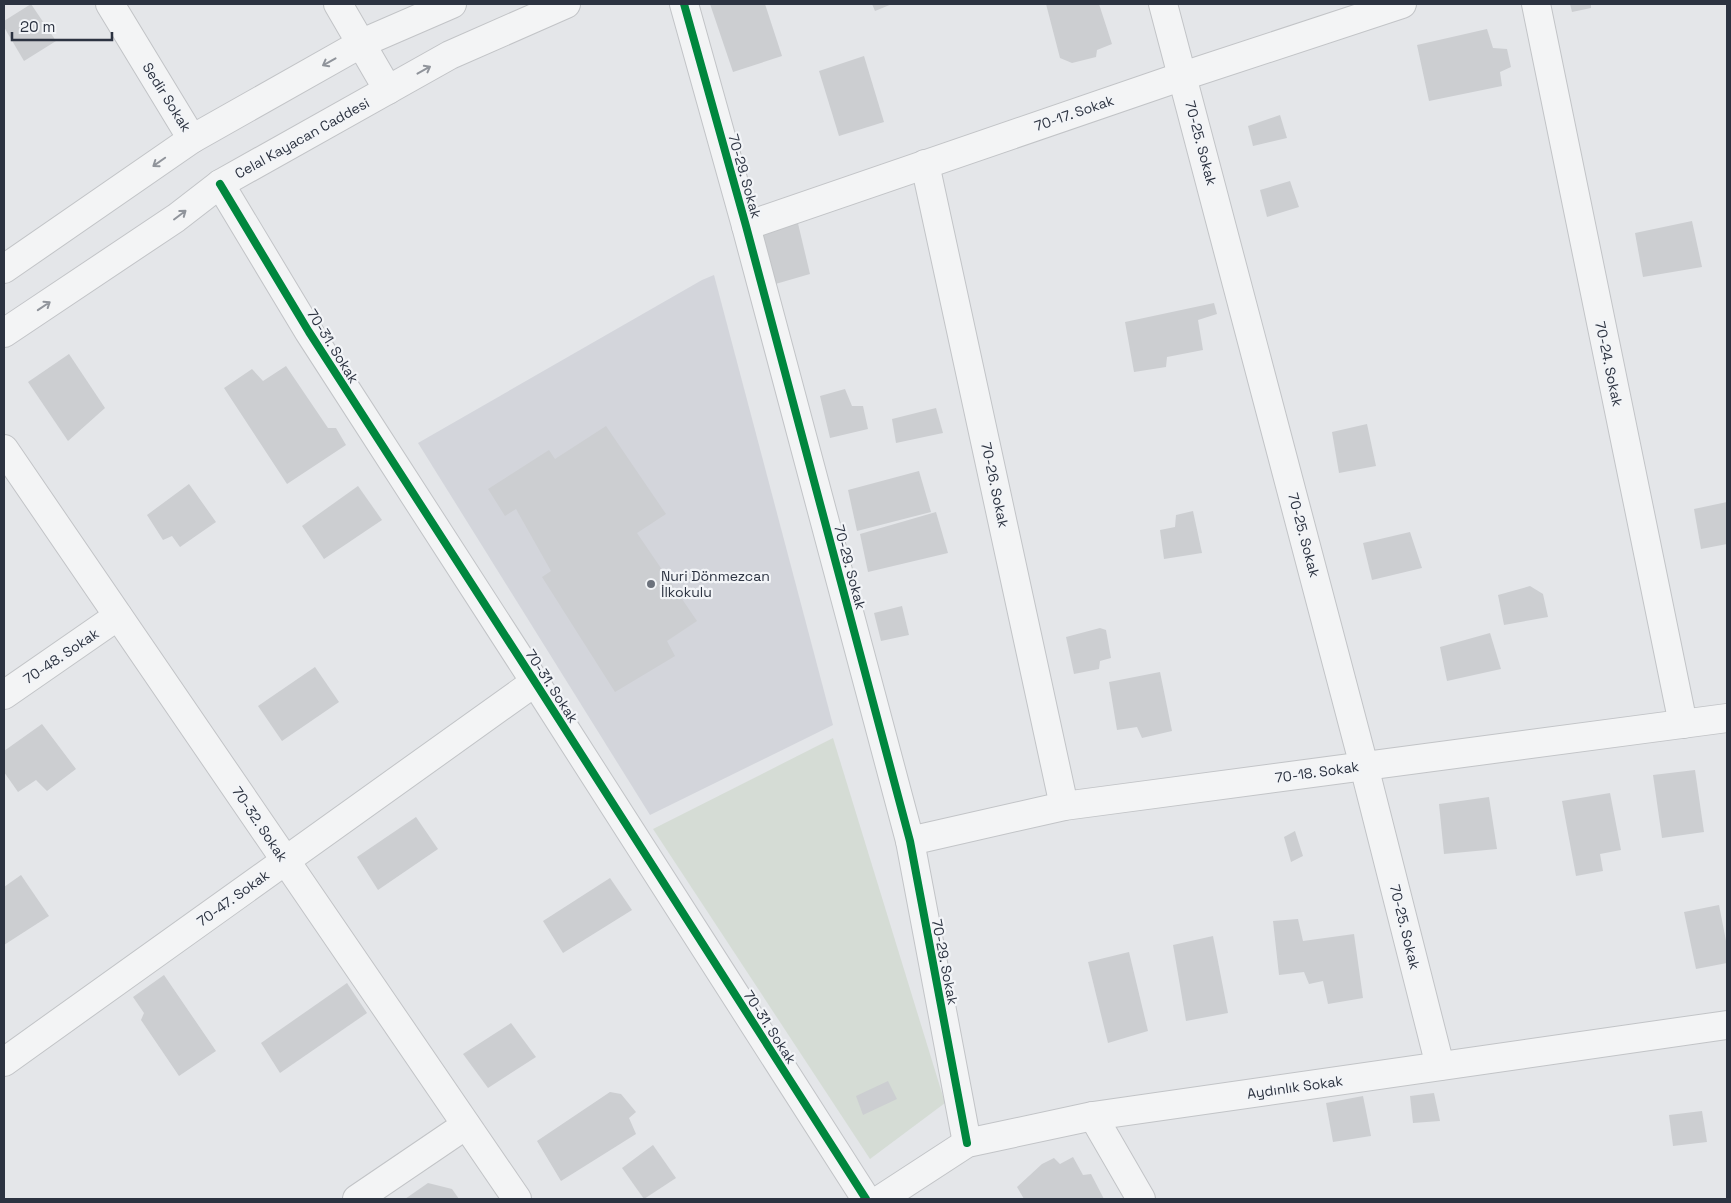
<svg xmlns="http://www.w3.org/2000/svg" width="1731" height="1203" font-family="'Space Grotesk',sans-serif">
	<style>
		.built { fill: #d3d5db }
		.green { fill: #d5dcd5 }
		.building { fill: #ccced1 }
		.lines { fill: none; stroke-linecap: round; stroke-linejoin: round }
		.minor-casing { stroke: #c2c4c7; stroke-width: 30 }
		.tertiary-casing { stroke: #c2c4c7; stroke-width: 30 }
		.minor { stroke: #f3f4f5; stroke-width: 28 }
		.tertiary { stroke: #f3f4f5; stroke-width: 28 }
		.cycleway-casing { stroke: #f2f4f7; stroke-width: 11 }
		.cycleway { stroke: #00873e; stroke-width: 8 }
		.oneway { stroke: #90949b }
		.poi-dot { fill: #6c727c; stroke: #f2f4f7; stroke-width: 2 }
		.labels { text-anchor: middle; stroke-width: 4.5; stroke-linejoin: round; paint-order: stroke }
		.street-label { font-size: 14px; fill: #2c3341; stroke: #f2f4f7 }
		.poi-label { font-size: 14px; fill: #2c3341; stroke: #f2f4f7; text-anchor: start }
	</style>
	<rect width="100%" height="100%" fill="#e4e6e9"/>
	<!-- built -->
	<path class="built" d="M 714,275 L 833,725 L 650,815 L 418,443 L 702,280 Z"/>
	<!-- green -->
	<path class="green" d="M 833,738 L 945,1103 L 870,1159 L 653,829 Z"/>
	<!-- building -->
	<g class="building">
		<path d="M 31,4 L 56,41 L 24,61 L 4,27 L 4,21 Z"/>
		<path d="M 710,4 L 765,4 L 782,56 L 733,72 Z"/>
		<path d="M 872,4 L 892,4 L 875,11 Z"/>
		<path d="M 1046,4 L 1099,4 L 1112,44 L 1097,50 L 1096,57 L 1072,63 L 1060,58 Z"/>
		<path d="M 1570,4 L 1591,4 L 1591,8 L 1572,12 Z"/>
		<path d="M 1487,29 L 1493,48 L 1507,49 L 1511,67 L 1500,72 L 1502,86 L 1429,101 L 1417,45 Z"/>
		<path d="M 864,56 L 884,122 L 839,136 L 819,71 Z"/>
		<path d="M 1280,115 L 1287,138 L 1253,146 L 1248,126 Z"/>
		<path d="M 1290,181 L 1299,207 L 1267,217 L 1260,190 Z"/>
		<path d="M 796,215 L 810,274 L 772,285 L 758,225 Z"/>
		<path d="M 1692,221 L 1702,267 L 1643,277 L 1635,233 Z"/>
		<path d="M 1214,303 L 1217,314 L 1198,320 L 1203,350 L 1167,357 L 1166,367 L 1134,372 L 1125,322 Z"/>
		<path d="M 69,354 L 105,408 L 68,441 L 28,382 Z"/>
		<path d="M 286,366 L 328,428 L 336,428 L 346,445 L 287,484 L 224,388 L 252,369 L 263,381 Z"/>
		<path d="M 845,389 L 852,406 L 863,406 L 868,429 L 830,438 L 820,396 Z"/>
		<path d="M 936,408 L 943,433 L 896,443 L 892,419 Z"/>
		<path d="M 1367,424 L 1376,466 L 1339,473 L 1332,432 Z"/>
		<path d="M 606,426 L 666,514 L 637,533 L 697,621 L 667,641 L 675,656 L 615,692 L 542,577 L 551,571 L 516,509 L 505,516 L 488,489 L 549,450 L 555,459 Z"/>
		<path d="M 919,471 L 931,512 L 857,531 L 848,490 Z"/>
		<path d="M 189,484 L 216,522 L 180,547 L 172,536 L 163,540 L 147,515 Z"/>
		<path d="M 358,486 L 382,520 L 324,559 L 302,526 Z"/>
		<path d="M 1727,502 L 1727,544 L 1701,549 L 1694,509 Z"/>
		<path d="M 1193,511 L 1202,553 L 1164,559 L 1160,530 L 1175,527 L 1176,515 Z"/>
		<path d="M 936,512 L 948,553 L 868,572 L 860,534 Z"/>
		<path d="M 1410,532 L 1422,568 L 1372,580 L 1363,543 Z"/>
		<path d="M 1530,586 L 1543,594 L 1548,617 L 1504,625 L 1498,595 Z"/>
		<path d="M 902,606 L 909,635 L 881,641 L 874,613 Z"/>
		<path d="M 1100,628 L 1106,630 L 1111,658 L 1100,661 L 1099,669 L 1074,674 L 1066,637 Z"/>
		<path d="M 1490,633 L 1501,669 L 1447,681 L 1440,647 Z"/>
		<path d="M 315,667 L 339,702 L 282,741 L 258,706 Z"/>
		<path d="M 1160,672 L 1172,731 L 1142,738 L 1137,727 L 1117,730 L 1109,682 Z"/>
		<path d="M 42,724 L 76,769 L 47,791 L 36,780 L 18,792 L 4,772 L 4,751 Z"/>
		<path d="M 1695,770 L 1704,832 L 1662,838 L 1653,775 Z"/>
		<path d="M 1610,793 L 1621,850 L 1600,854 L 1603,871 L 1576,876 L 1562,801 Z"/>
		<path d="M 1489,797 L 1497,849 L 1444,854 L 1439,804 Z"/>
		<path d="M 416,817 L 438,849 L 378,890 L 357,857 Z"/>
		<path d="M 1295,831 L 1303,856 L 1291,862 L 1284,837 Z"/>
		<path d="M 21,875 L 49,916 L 4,945 L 4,887 Z"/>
		<path d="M 610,878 L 632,910 L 563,953 L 543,921 Z"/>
		<path d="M 1719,905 L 1727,946 L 1727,963 L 1696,969 L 1684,912 Z"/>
		<path d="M 1298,919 L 1303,941 L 1354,934 L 1363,998 L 1328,1004 L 1323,981 L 1309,984 L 1304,972 L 1279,975 L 1273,921 Z"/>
		<path d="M 1213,936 L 1228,1013 L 1186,1021 L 1173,945 Z"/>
		<path d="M 1129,952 L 1148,1031 L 1108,1043 L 1088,962 Z"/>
		<path d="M 164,975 L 216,1051 L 179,1076 L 141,1020 L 144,1013 L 133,997 Z"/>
		<path d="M 347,983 L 367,1013 L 280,1073 L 261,1043 Z"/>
		<path d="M 511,1023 L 536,1057 L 488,1088 L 463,1054 Z"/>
		<path d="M 888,1081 L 897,1099 L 863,1115 L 856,1096 Z"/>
		<path d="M 610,1092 L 621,1094 L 636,1112 L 629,1118 L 636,1134 L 561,1181 L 537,1141 Z"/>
		<path d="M 1434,1093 L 1440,1121 L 1413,1123 L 1410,1096 Z"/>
		<path d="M 1363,1096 L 1371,1136 L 1333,1142 L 1326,1103 Z"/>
		<path d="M 1702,1111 L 1707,1142 L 1673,1146 L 1669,1115 Z"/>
		<path d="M 653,1145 L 676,1178 L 644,1199 L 622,1168 Z"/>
		<path d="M 1073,1157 L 1083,1175 L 1091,1174 L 1104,1199 L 1024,1199 L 1017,1187 L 1042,1164 L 1054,1158 L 1060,1164 Z"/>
		<path d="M 428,1183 L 452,1189 L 459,1199 L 405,1199 Z"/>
	</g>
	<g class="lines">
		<!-- minor casing -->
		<g class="minor-casing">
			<g id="minor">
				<path d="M 110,4 L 192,139"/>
				<path d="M 338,4 L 388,90"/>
				<path d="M 684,4 L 746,226 L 910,841 L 967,1143"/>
				<path d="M 1163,4 L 1364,766 L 1440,1066"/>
				<path d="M 1536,4 L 1683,724"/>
				<path d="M 925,164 L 1064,806"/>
				<path d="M 220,184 L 309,332 L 535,682 L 866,1199"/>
				<path d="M 746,226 L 1183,76 L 1402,4"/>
				<path d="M 4,449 L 517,1199"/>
				<path d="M 4,695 L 118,616"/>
				<path d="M 910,841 L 1064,806 L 1727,718"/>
				<path d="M 4,1062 L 535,682"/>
				<path d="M 1093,1116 L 1141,1199"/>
				<path d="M 357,1199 L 466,1125"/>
				<path d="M 881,1199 L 967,1143 L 1093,1116 L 1727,1025"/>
			</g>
		</g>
		<!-- tertiary casing -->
		<g class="tertiary-casing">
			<g id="tertiary">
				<path d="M 4,269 L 192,139 L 362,43 L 452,4"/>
				<path d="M 4,333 L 176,218 L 220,184 L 450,55 L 566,4"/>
			</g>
		</g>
		<!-- minor -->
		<use href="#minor" class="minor"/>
		<!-- tertiary -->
		<use href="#tertiary" class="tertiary"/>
		<!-- cycleway casing -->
		<g class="cycleway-casing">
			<g id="cycleway">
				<path d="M 684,4 L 746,226 L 910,841 L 967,1143"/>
				<path d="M 220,184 L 309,332 L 535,682 L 866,1199"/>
			</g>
		</g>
		<!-- cycleway -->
		<use href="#cycleway" class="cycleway"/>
	</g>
	<!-- one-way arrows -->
	<defs><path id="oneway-shaft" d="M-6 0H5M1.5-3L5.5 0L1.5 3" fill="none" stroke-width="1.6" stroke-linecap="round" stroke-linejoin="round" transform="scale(1.25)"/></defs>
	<g class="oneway">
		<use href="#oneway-shaft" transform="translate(329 62) rotate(151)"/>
		<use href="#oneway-shaft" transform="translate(424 70) rotate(-29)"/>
		<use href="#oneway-shaft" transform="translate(159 162) rotate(145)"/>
		<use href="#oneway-shaft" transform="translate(180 215) rotate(-37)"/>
		<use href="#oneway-shaft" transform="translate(44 306) rotate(-34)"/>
	</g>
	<!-- markers -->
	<circle class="poi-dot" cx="651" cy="584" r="5"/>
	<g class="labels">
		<!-- street labels -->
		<g class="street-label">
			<text transform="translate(167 97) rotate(58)" y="5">Sedir Sokak</text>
			<text transform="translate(1074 113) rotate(-19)" y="5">70-17. Sokak</text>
			<text transform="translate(302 138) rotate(-29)" y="5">Celal Kayacan Caddesi</text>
			<text transform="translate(1201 143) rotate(75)" y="5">70-25. Sokak</text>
			<text transform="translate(745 176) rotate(74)" y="5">70-29. Sokak</text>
			<text transform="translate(333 346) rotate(58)" y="5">70-31. Sokak</text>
			<text transform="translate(1609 364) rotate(78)" y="5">70-24. Sokak</text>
			<text transform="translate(995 485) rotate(78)" y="5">70-26. Sokak</text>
			<text transform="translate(1304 535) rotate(75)" y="5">70-25. Sokak</text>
			<text transform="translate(850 567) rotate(75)" y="5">70-29. Sokak</text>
			<text transform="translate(61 656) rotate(-34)" y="5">70-48. Sokak</text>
			<text transform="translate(552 686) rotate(57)" y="5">70-31. Sokak</text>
			<text transform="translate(1317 772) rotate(-8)" y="5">70-18. Sokak</text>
			<text transform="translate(260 824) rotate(56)" y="5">70-32. Sokak</text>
			<text transform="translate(233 898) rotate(-36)" y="5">70-47. Sokak</text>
			<text transform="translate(1405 927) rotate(76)" y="5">70-25. Sokak</text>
			<text transform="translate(945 962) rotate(79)" y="5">70-29. Sokak</text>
			<text transform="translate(770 1027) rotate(57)" y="5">70-31. Sokak</text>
			<text transform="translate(1295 1087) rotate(-8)" y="5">Aydınlık Sokak</text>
		</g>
		<!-- poi labels -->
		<g class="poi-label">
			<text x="661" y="581">Nuri Dönmezcan<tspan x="661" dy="16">İlkokulu</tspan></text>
		</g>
	</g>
	<!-- border -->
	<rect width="1731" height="1203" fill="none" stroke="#2c3341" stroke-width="10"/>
	<!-- scale -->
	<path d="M12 32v8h100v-8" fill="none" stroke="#2c3341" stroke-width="2.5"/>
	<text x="20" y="32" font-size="15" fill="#2c3341" stroke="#f2f4f7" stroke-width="4" paint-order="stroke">20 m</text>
</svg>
